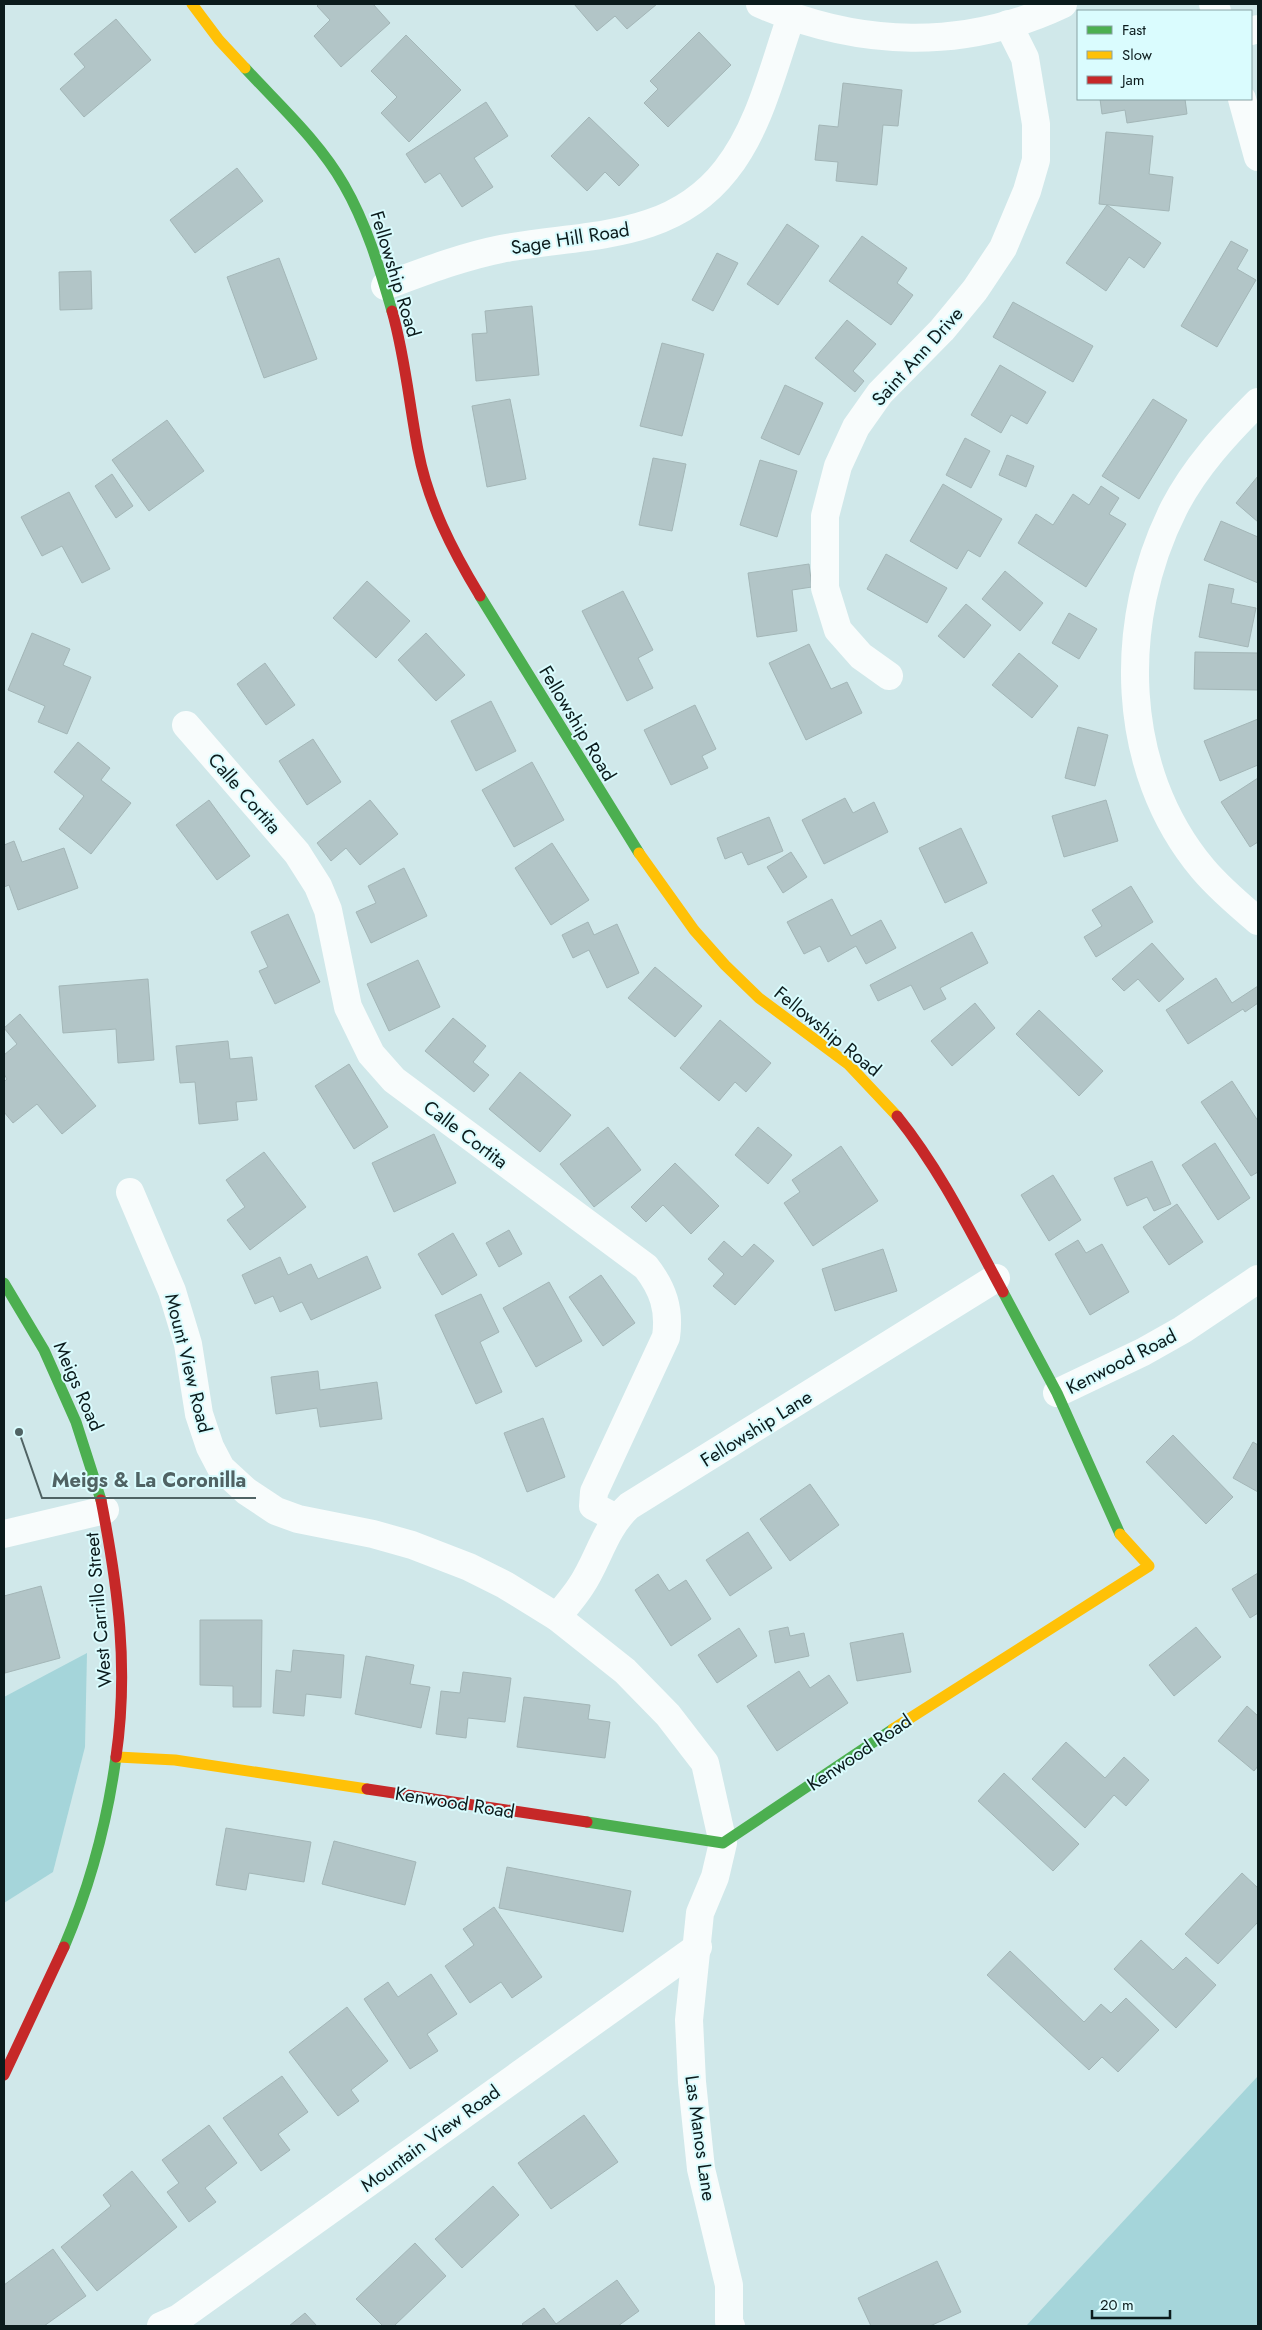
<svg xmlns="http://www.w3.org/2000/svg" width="1262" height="2330" font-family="Jost,sans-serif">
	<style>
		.green { fill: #a5d5da }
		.building { fill: #b2c5c7; stroke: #a3b6b7 }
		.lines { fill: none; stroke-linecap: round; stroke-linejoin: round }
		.street { stroke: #f8fcfc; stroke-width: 28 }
		.fast { stroke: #4caf50; stroke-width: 11 }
		.slow { stroke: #ffc107; stroke-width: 11 }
		.jam { stroke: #c62828; stroke-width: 11 }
		.labels { text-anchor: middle; stroke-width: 4; stroke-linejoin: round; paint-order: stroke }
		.street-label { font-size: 19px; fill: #0b1b1c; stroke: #dafcfe }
		.leader { fill: none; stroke: #506364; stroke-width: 2 }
		.callout-dot { fill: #506364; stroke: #dafcfe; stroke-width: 2 }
		.callout-label { font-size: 20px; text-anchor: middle; font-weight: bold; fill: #506364; stroke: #dafcfe; stroke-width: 4; stroke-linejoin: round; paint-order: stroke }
	</style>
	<rect width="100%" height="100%" fill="#d0e8ea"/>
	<!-- green -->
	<g class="green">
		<path d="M 87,1653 L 85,1747 L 53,1872 L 4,1903 L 4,1697 Z"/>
		<path d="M 1258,2076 L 1258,2326 L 1026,2326 Z"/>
	</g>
	<!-- building -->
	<g class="building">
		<path d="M 319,4 L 373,4 L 390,23 L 341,67 L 314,36 L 330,20 L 317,6 Z"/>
		<path d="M 574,4 L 657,4 L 627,29 L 615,16 L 597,31 Z"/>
		<path d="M 116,19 L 151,60 L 84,117 L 60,89 L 85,67 L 74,54 Z"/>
		<path d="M 699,32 L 731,65 L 668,127 L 644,103 L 658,89 L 650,81 Z"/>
		<path d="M 406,35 L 461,90 L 409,142 L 381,113 L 397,97 L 371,71 Z"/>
		<path d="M 843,83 L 902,90 L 898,126 L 883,125 L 877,185 L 836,181 L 838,162 L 815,160 L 819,125 L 838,127 Z"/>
		<path d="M 1100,99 L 1185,99 L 1187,114 L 1127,123 L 1125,110 L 1102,114 Z"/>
		<path d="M 486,102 L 508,136 L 474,158 L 493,187 L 462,207 L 440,173 L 425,183 L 406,154 Z"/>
		<path d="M 589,117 L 639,165 L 619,186 L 605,172 L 587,191 L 551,156 Z"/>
		<path d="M 1106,132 L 1153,136 L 1149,174 L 1173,177 L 1169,211 L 1099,204 Z"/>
		<path d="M 237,168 L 263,201 L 195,253 L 170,220 Z"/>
		<path d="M 1107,205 L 1161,243 L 1144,268 L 1129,257 L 1106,291 L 1066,263 Z"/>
		<path d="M 787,224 L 819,246 L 778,305 L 747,284 Z"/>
		<path d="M 862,236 L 907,268 L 897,283 L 913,295 L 891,325 L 829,281 Z"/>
		<path d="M 1231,241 L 1248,250 L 1237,269 L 1256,280 L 1217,347 L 1181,326 Z"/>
		<path d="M 717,253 L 738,263 L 713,311 L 692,300 Z"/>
		<path d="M 279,258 L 317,359 L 264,378 L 227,277 Z"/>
		<path d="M 91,271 L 92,309 L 60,310 L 59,272 Z"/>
		<path d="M 1013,302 L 1093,346 L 1073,382 L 993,337 Z"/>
		<path d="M 532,306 L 539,375 L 476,381 L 472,334 L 487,333 L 485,311 Z"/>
		<path d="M 847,320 L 876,344 L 853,371 L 864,381 L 855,392 L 815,358 Z"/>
		<path d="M 662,343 L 704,354 L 682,436 L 640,426 Z"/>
		<path d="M 1000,365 L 1046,392 L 1027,424 L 1011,415 L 1001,433 L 971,415 Z"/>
		<path d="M 785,385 L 823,403 L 799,455 L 761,438 Z"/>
		<path d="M 510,399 L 526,479 L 487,487 L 472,406 Z"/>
		<path d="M 1153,399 L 1187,420 L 1139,499 L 1102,476 Z"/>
		<path d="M 167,420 L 204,471 L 149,511 L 112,460 Z"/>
		<path d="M 965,438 L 990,451 L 971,488 L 946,475 Z"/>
		<path d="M 1007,455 L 1034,466 L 1026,487 L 999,475 Z"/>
		<path d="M 653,458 L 686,464 L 672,531 L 639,525 Z"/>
		<path d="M 760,460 L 797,471 L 777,537 L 740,525 Z"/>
		<path d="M 112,474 L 133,506 L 116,518 L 95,486 Z"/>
		<path d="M 1258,476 L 1258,522 L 1236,503 Z"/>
		<path d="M 943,484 L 1002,519 L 980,557 L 968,550 L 957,569 L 910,541 Z"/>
		<path d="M 1101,486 L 1119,498 L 1109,514 L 1126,524 L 1086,587 L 1018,543 L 1036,514 L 1053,525 L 1073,494 L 1089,505 Z"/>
		<path d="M 69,492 L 110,569 L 82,583 L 62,546 L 42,556 L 21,517 Z"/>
		<path d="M 1221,521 L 1258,537 L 1258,583 L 1204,560 Z"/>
		<path d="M 886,554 L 947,588 L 927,623 L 867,589 Z"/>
		<path d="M 809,564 L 812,587 L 792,590 L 797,631 L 757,637 L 748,573 Z"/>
		<path d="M 1005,571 L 1043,603 L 1020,631 L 982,599 Z"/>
		<path d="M 367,581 L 410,621 L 376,658 L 333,618 Z"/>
		<path d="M 1209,584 L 1234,589 L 1231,603 L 1256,608 L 1248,647 L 1199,637 Z"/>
		<path d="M 623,591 L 653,650 L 638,658 L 653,688 L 627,701 L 582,611 Z"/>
		<path d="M 966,604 L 991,625 L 964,658 L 938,636 Z"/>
		<path d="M 1069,613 L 1097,629 L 1079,659 L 1052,643 Z"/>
		<path d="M 32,633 L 70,649 L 63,665 L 91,677 L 67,734 L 38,722 L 45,706 L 8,690 Z"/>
		<path d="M 426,633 L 465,675 L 436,701 L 398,660 Z"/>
		<path d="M 809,644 L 831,689 L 847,682 L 862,713 L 806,740 L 769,663 Z"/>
		<path d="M 1195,652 L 1258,653 L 1258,690 L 1194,689 Z"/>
		<path d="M 1019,653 L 1058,686 L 1032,718 L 992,685 Z"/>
		<path d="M 265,663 L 295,705 L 266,725 L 237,684 Z"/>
		<path d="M 491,701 L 516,751 L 476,771 L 451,721 Z"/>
		<path d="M 695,705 L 716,749 L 702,756 L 708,768 L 671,785 L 644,730 Z"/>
		<path d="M 1258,719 L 1258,765 L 1220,781 L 1204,741 Z"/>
		<path d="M 1078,727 L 1108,735 L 1095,786 L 1065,778 Z"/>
		<path d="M 313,739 L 341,782 L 307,805 L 279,761 Z"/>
		<path d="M 78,742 L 110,768 L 101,780 L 131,803 L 91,854 L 59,829 L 84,796 L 54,772 Z"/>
		<path d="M 532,762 L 564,820 L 514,847 L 482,790 Z"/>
		<path d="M 1258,778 L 1258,842 L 1250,847 L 1221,802 Z"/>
		<path d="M 845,798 L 853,813 L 874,802 L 888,832 L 824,864 L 802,820 Z"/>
		<path d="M 209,800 L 250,856 L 217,880 L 176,825 Z"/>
		<path d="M 370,800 L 398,834 L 360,865 L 346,848 L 331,861 L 317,843 Z"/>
		<path d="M 1106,800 L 1118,841 L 1064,857 L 1052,816 Z"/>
		<path d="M 769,817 L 783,851 L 748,865 L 742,852 L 725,859 L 717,838 Z"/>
		<path d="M 961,828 L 987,883 L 945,903 L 919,848 Z"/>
		<path d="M 14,841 L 22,862 L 64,848 L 78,888 L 18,910 L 9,885 L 4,887 L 4,845 Z"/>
		<path d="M 552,843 L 589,900 L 551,925 L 515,868 Z"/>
		<path d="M 791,852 L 807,877 L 783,893 L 767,867 Z"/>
		<path d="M 404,868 L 427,916 L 371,943 L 356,912 L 376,903 L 368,886 Z"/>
		<path d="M 1131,886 L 1153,922 L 1096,957 L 1084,937 L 1102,926 L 1092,910 Z"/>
		<path d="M 832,899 L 851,936 L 881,920 L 896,948 L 866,964 L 856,946 L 828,962 L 820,946 L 804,954 L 787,922 Z"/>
		<path d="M 288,914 L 320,982 L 275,1004 L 259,971 L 268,967 L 251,932 Z"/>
		<path d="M 588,922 L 594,935 L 617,924 L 639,973 L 607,988 L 589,950 L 573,958 L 562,935 Z"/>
		<path d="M 972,932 L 988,963 L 940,988 L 946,999 L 924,1010 L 911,985 L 878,1001 L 870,985 Z"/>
		<path d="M 1152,943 L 1184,979 L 1159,1002 L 1138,979 L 1124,991 L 1112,979 Z"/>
		<path d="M 418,960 L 440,1007 L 389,1031 L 367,984 Z"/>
		<path d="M 655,967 L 702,1006 L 675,1037 L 628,998 Z"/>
		<path d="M 1216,978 L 1232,1003 L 1258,986 L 1258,1003 L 1245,1012 L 1243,1009 L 1188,1044 L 1166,1010 Z"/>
		<path d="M 148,979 L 154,1060 L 118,1063 L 116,1029 L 63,1033 L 59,986 Z"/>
		<path d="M 975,1003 L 995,1028 L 952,1066 L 931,1041 Z"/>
		<path d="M 1039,1010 L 1103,1071 L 1079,1096 L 1016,1034 Z"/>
		<path d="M 20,1014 L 96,1106 L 62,1134 L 37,1104 L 13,1123 L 4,1112 L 4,1082 L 7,1079 L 4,1074 L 4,1055 L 17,1044 L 4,1028 Z"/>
		<path d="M 453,1018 L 486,1046 L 473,1062 L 489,1075 L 474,1092 L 425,1051 Z"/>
		<path d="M 720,1020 L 771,1063 L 746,1092 L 735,1082 L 719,1101 L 680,1068 Z"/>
		<path d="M 228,1041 L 230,1059 L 252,1057 L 257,1100 L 236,1102 L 238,1120 L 199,1124 L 195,1082 L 180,1083 L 176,1046 Z"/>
		<path d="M 349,1064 L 388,1127 L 354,1149 L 315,1086 Z"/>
		<path d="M 520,1072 L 571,1115 L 540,1152 L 489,1109 Z"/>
		<path d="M 1232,1081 L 1258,1121 L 1258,1172 L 1251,1176 L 1201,1102 Z"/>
		<path d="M 608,1127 L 641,1170 L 594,1207 L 560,1164 Z"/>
		<path d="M 758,1127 L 792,1155 L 768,1184 L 735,1155 Z"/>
		<path d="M 434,1134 L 456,1183 L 394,1212 L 372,1163 Z"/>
		<path d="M 1215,1143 L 1250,1198 L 1218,1220 L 1182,1165 Z"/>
		<path d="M 841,1146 L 878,1201 L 813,1246 L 784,1203 L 800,1192 L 792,1180 Z"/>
		<path d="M 264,1152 L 306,1207 L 250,1250 L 227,1220 L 245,1207 L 226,1180 Z"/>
		<path d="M 1152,1161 L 1171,1204 L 1154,1211 L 1147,1197 L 1127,1206 L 1114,1178 Z"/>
		<path d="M 675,1163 L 719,1206 L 691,1234 L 663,1205 L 646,1222 L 631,1207 Z"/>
		<path d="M 1053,1175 L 1081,1220 L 1049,1241 L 1021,1195 Z"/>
		<path d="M 1177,1204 L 1203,1242 L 1169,1265 L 1143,1227 Z"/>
		<path d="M 509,1230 L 522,1254 L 499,1267 L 486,1243 Z"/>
		<path d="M 453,1233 L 477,1275 L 442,1295 L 418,1254 Z"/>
		<path d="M 1078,1240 L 1086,1253 L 1102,1244 L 1129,1292 L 1090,1315 L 1055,1254 Z"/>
		<path d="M 724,1241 L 742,1257 L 754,1244 L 774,1261 L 735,1305 L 713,1286 L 724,1274 L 708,1259 Z"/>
		<path d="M 883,1249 L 897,1291 L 835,1311 L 822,1269 Z"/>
		<path d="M 367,1256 L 381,1288 L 311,1320 L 302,1302 L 280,1312 L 273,1296 L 255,1304 L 242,1275 L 280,1257 L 288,1275 L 311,1264 L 318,1279 Z"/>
		<path d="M 601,1275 L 635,1323 L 603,1346 L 569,1297 Z"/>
		<path d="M 549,1282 L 582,1341 L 536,1367 L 503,1308 Z"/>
		<path d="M 481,1294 L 499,1332 L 480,1342 L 502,1392 L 476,1404 L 435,1315 Z"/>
		<path d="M 318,1371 L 320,1390 L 377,1382 L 382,1419 L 320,1427 L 317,1408 L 276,1414 L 271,1377 Z"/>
		<path d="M 543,1418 L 565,1477 L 527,1492 L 504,1433 Z"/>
		<path d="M 1173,1435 L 1233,1497 L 1206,1524 L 1146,1462 Z"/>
		<path d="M 1253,1442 L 1258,1445 L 1258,1492 L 1233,1478 Z"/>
		<path d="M 810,1484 L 839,1525 L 790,1561 L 760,1519 Z"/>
		<path d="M 748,1532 L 772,1568 L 730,1596 L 706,1560 Z"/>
		<path d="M 1258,1573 L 1258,1613 L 1250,1618 L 1232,1589 Z"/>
		<path d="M 658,1574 L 669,1591 L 686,1580 L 711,1619 L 671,1646 L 635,1590 Z"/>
		<path d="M 41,1586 L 60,1658 L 5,1673 L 4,1596 Z"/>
		<path d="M 200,1620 L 262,1620 L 261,1707 L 233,1707 L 233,1686 L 200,1685 Z"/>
		<path d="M 788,1627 L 790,1636 L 804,1633 L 809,1656 L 775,1663 L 769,1631 Z"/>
		<path d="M 1196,1627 L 1221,1657 L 1174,1696 L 1149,1665 Z"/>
		<path d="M 739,1628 L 757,1656 L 717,1683 L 698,1655 Z"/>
		<path d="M 903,1633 L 911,1672 L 857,1681 L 850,1643 Z"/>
		<path d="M 293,1650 L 344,1655 L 341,1698 L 306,1694 L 304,1716 L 273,1713 L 276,1670 L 291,1672 Z"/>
		<path d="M 366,1656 L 414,1665 L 410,1684 L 430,1687 L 421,1728 L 355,1714 Z"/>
		<path d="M 799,1671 L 810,1688 L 829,1675 L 848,1703 L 777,1751 L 747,1706 Z"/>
		<path d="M 463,1672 L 511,1678 L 505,1722 L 468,1718 L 466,1738 L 436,1734 L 441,1691 L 460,1693 Z"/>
		<path d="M 524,1697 L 590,1705 L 588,1719 L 610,1722 L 605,1758 L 517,1747 Z"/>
		<path d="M 1247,1706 L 1258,1716 L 1258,1766 L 1254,1771 L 1218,1741 Z"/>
		<path d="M 1066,1742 L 1105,1778 L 1124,1757 L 1149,1780 L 1126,1806 L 1114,1795 L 1085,1828 L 1032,1779 Z"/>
		<path d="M 1004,1773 L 1079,1844 L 1053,1871 L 978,1801 Z"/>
		<path d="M 226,1828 L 311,1842 L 304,1882 L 249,1873 L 246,1890 L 216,1885 Z"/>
		<path d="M 334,1841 L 416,1862 L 405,1905 L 322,1884 Z"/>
		<path d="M 507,1867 L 631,1891 L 623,1932 L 499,1908 Z"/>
		<path d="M 1242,1873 L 1258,1888 L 1258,1922 L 1218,1964 L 1185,1934 Z"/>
		<path d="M 494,1907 L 542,1977 L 512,1998 L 501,1982 L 470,2003 L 445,1966 L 474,1945 L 463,1929 Z"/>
		<path d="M 1141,1940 L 1173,1970 L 1186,1957 L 1216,1985 L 1176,2028 L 1114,1969 Z"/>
		<path d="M 1010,1951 L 1084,2022 L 1101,2004 L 1111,2013 L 1126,1998 L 1159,2030 L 1118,2072 L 1102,2057 L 1089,2070 L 987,1975 Z"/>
		<path d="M 431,1974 L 457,2014 L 427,2034 L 438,2051 L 410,2069 L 364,1999 L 388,1982 L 398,1997 Z"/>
		<path d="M 347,2007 L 388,2061 L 351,2090 L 359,2101 L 338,2116 L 289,2052 Z"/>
		<path d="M 282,2076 L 308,2112 L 278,2134 L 290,2150 L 261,2171 L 223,2118 Z"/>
		<path d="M 584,2115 L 618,2162 L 551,2209 L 518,2163 Z"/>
		<path d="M 209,2125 L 237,2163 L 205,2188 L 216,2202 L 189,2222 L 167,2192 L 179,2183 L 162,2160 Z"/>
		<path d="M 132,2171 L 177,2227 L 97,2291 L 61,2247 L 111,2206 L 103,2195 Z"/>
		<path d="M 493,2186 L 519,2215 L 462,2268 L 435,2239 Z"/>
		<path d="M 415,2243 L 446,2276 L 394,2326 L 383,2326 L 356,2299 Z"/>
		<path d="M 53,2249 L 86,2296 L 44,2326 L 4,2326 L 4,2285 Z"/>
		<path d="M 937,2261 L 961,2312 L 930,2326 L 871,2326 L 858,2298 Z"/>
		<path d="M 617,2280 L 639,2311 L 618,2326 L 524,2326 L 522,2324 L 544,2308 L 556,2324 Z"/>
		<path d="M 305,2313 L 317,2326 L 289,2326 Z"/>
	</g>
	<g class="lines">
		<!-- street -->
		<g class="street">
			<path d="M 760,4 C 859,47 964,51 1063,4"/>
			<path d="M 1213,4 L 1217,11"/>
			<path d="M 1251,31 L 1258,29"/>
			<path d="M 1242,99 L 1258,157"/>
			<path d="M 385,286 C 423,272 461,257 501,249 C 581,233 669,243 726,170 C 760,127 773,68 791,17"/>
			<path d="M 1258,402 C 1226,434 1195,467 1174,508 C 1117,621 1119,769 1203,869 C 1219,888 1239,905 1258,921"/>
			<path d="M 889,676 L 861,656 L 838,630 L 825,588 L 825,516 L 838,466 L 856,427 L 880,393 L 942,330 L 975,290 L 1003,248 L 1027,191 L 1036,160 L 1036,124 L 1025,58 L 1008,24"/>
			<path d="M 186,725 L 297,853 L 318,886 L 328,910 L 348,1007 L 371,1054 L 394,1080 L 646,1267 C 663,1289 670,1309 666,1337 L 594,1492 L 593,1506 L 616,1518"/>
			<path d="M 130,1192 L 172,1291 L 188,1344 L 199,1414 L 210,1447 L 221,1468 L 246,1491 L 276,1511 L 298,1519 L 373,1534 L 412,1545 L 469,1567 L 505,1585 L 557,1617 L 625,1671 L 668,1715 L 705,1763 L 723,1843 L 715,1877 L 700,1913 L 689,2020 L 692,2082 L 701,2169 L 729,2285 L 729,2322 L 731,2326"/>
			<path d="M 1057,1393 L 1143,1352 L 1182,1330 L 1258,1279"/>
			<path d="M 4,1534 L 105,1510"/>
			<path d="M 557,1617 C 565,1607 574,1597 581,1586 C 599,1559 604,1529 629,1506 L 996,1278"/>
			<path d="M 161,2326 L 179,2318 L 698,1947"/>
		</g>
		<!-- fast -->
		<g class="fast">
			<path d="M 245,68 C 279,105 319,141 344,185 C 366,223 380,269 392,311"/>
			<path d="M 480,596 L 639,853"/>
			<path d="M 4,1283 L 44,1350 L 76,1422 L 101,1500"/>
			<path d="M 1003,1292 L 1057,1393 L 1120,1534"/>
			<path d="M 587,1822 L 723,1843 L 893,1729"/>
			<path d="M 64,1947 C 90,1886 107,1823 116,1757"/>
		</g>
		<!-- slow -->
		<g class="slow">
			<path d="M 192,4 L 219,40 L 245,68"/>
			<path d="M 639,853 L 694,930 L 725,965 L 759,998 L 848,1064 L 897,1116"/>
			<path d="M 893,1729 L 1149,1566 L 1120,1534"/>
			<path d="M 118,1757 L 175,1760 L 367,1789"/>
		</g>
		<!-- jam -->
		<g class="jam">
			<path d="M 392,311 C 405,356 409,403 418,450 C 428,503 452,550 480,596"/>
			<path d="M 897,1116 C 941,1171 970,1231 1003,1292"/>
			<path d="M 101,1500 C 118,1587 129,1668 116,1757"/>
			<path d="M 367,1789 L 587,1822"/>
			<path d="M 4,2075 L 64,1947"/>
		</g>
	</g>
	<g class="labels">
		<!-- street labels -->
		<g class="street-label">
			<text transform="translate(570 238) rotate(-9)" y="7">Sage Hill Road</text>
			<text transform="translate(396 274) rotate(73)" y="7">Fellowship Road</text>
			<text transform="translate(917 356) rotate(-48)" y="7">Saint Ann Drive</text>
			<text transform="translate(578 723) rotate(59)" y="7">Fellowship Road</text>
			<text transform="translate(245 793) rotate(49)" y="7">Calle Cortita</text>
			<text transform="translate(828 1031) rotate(39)" y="7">Fellowship Road</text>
			<text transform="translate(466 1134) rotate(37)" y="7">Calle Cortita</text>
			<text transform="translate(1121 1361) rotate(-27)" y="7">Kenwood Road</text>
			<text transform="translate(189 1363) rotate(76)" y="7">Mount View Road</text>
			<text transform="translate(79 1386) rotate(66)" y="7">Meigs Road</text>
			<text transform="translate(756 1428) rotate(-32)" y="7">Fellowship Lane</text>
			<text transform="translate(98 1610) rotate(-95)" y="7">West Carrillo Street</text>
			<text transform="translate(859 1752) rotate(-34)" y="7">Kenwood Road</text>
			<text transform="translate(455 1802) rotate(9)" y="7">Kenwood Road</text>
			<text transform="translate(430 2138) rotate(-36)" y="7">Mountain View Road</text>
			<text transform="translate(701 2138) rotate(82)" y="7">Las Manos Lane</text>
		</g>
	</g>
	<!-- callouts -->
	<path class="leader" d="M19 1432L42 1498H256"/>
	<circle class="callout-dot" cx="19" cy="1432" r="5"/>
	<g class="callout-label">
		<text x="149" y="1487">Meigs &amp; La Coronilla</text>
	</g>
	<!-- border -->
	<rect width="1262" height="2330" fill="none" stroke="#0b1b1c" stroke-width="10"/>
	<!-- legend -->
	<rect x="1077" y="10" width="175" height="90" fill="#dafcfe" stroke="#87a2a4"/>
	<rect x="1087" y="26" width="25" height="8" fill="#4caf50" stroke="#87a2a4"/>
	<text x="1122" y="35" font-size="15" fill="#0b1b1c">Fast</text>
	<rect x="1087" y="51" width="25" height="8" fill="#ffc107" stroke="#87a2a4"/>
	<text x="1122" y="60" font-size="15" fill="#0b1b1c">Slow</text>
	<rect x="1087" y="76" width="25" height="8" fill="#c62828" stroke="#87a2a4"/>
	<text x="1122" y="85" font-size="15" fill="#0b1b1c">Jam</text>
	<!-- scale -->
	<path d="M1092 2310v8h78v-8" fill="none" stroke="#0b1b1c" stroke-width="2.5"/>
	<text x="1100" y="2310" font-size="15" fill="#0b1b1c" stroke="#dafcfe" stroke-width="4" paint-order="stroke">20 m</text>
</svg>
